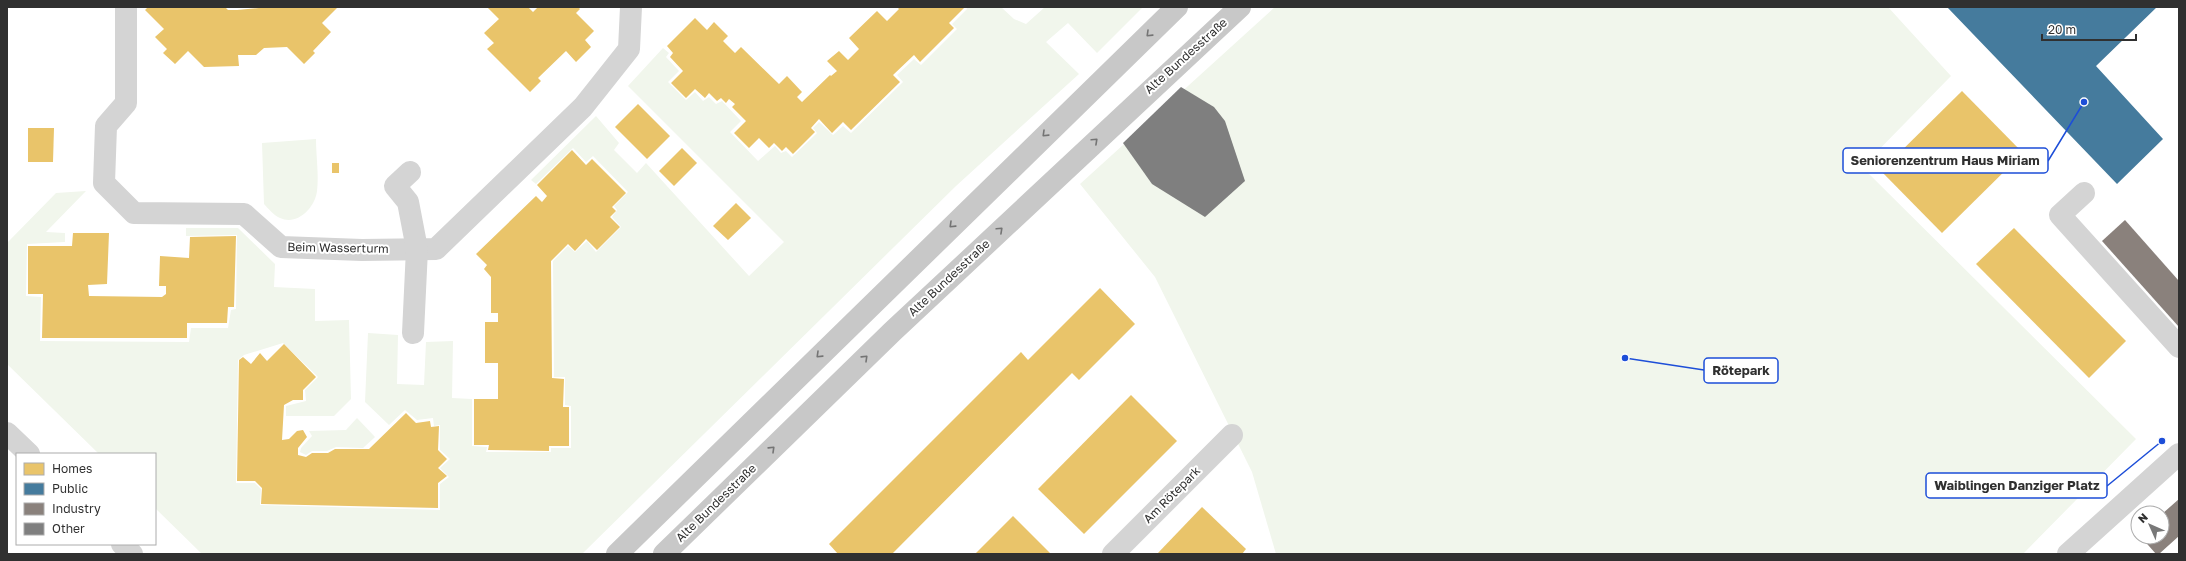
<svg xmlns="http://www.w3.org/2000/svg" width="2186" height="561" font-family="'Golos Text',sans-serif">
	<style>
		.green { fill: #f1f6ec }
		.homes { fill: #e9c46a }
		.public { fill: #457b9d }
		.industry { fill: #8a817c }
		.building { fill: #7f7f7f }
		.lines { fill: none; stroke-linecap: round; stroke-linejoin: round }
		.minor { stroke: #d4d4d4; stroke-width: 22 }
		.major { stroke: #c8c8c8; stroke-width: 22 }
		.oneway { stroke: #747474 }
		.labels { text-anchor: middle; stroke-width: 4; stroke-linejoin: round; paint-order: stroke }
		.street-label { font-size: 12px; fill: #303030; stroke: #fff }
		.leader { fill: none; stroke: #1d4ed8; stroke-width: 1.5 }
		.callout-dot { fill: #1d4ed8; stroke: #fff; stroke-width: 1.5 }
		.callout { fill: #fff; stroke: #1d4ed8; stroke-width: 1.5 }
		.callout-label { font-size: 13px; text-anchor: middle; font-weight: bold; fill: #303030 }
	</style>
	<rect width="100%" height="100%" fill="#fff"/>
	<!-- green -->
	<g class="green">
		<path d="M 966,7 L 1001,7 L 1014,19 L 1026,24 L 1045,7 L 1143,7 L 1097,53 L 1068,23 L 1046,42 L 1079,74 L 956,186 L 582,554 L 202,554 L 155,508 L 155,454 L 99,454 L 7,364 L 7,243 L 56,193 L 86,191 L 46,232 L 65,233 L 65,242 L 27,244 L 26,296 L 41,297 L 40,341 L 189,342 L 191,328 L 228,328 L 231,310 L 236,309 L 237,235 L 186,236 L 186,228 L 238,228 L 275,264 L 274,287 L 315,289 L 315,321 L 349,320 L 351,399 L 334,416 L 286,416 L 286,406 L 306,401 L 305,390 L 318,377 L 283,343 L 244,355 L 238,360 L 236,483 L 255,483 L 261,489 L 260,505 L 440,510 L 440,484 L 449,477 L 440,468 L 450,459 L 440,450 L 440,425 L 434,426 L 433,418 L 417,420 L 405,410 L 389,425 L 365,402 L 368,333 L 398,335 L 397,384 L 424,385 L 426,342 L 453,341 L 452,398 L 472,399 L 472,446 L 487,447 L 486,452 L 551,452 L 551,448 L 571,448 L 571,406 L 565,405 L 565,377 L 554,377 L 553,261 L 568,246 L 575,252 L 587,241 L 596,252 L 621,227 L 612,217 L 617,210 L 614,206 L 628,192 L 593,156 L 586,162 L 573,148 L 536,184 L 531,180 L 596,116 L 619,143 L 614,150 L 637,173 L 646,163 L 749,276 L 784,242 L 628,86 L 663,48 L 669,53 L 666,57 L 679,71 L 668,82 L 686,100 L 695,92 L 703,101 L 709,97 L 716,104 L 722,101 L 741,121 L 730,132 L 758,161 L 775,146 L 781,153 L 786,151 L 792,157 L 817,133 L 813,128 L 819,122 L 833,135 L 843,126 L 851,133 L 903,82 L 897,75 L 914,59 L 921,65 L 957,29 L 952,24 L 967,9 Z"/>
		<path d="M 1275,7 L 1888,7 L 1951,76 L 1862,167 L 2136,439 L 2023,554 L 1276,554 L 1252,472 L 1155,277 L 1080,184 Z"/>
		<path d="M 316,139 C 316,156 319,175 317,191 C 315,208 297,226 280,218 C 273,215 269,209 264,204 L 262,143 Z"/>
		<path d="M 357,418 L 375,437 L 363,448 L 336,447 L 327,451 L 312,451 L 306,455 L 300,452 L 301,448 L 312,436 L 309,431 L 346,430 Z"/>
	</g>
	<!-- homes -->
	<g class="homes">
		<path d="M 148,7 L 225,7 L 228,10 L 237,10 L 269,7 L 338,7 L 322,23 L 331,32 L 313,51 L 315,53 L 304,64 L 287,47 L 264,48 L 256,55 L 238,55 L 239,66 L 204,67 L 188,51 L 175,64 L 163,53 L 167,49 L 155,37 L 164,29 L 145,10 Z"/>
		<path d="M 487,7 L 528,7 L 533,12 L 538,7 L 578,7 L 580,9 L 576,13 L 594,31 L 585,40 L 591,47 L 576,62 L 566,51 L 538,78 L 541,81 L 530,92 L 487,49 L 494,43 L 484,33 L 499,19 Z"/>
		<path d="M 897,7 L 965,7 L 949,23 L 954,28 L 920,62 L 914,55 L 893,75 L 900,82 L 851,130 L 843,122 L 832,133 L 819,119 L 811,128 L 815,132 L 793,154 L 786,147 L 782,151 L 774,143 L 769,148 L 759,138 L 749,148 L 734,133 L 746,121 L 732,107 L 735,104 L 729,99 L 726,103 L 721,98 L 717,101 L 709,93 L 705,98 L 695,89 L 686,98 L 671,83 L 683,71 L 670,57 L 673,53 L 667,46 L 695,18 L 707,30 L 714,22 L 728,36 L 723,41 L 735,53 L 741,47 L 779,84 L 787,76 L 802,92 L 797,97 L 802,102 L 830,75 L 831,76 L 837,71 L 827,61 L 839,51 L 848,60 L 859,49 L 849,38 L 877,11 L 887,21 L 899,9 Z"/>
		<path d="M 1962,91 L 2023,153 L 1942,233 L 1881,171 Z"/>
		<path d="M 638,104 L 670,136 L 647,159 L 615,127 Z"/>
		<path d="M 28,128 L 54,128 L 53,162 L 28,162 Z"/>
		<path d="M 682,148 L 697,163 L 674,186 L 659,171 Z"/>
		<path d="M 572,150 L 586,165 L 592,159 L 626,193 L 612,207 L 616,211 L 610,217 L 620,227 L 597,250 L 586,239 L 575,251 L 568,244 L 551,261 L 552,378 L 564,379 L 563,407 L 569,407 L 569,446 L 549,446 L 549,451 L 488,450 L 489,445 L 474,445 L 474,399 L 498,399 L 498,363 L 485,363 L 485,322 L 498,322 L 498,313 L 491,313 L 491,277 L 484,269 L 487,265 L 476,254 L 536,196 L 542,202 L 547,196 L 537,185 Z"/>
		<rect x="332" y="163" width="7" height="10"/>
		<path d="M 736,203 L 751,218 L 728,240 L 713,226 Z"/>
		<path d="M 2014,228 L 2126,341 L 2089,378 L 1976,264 Z"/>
		<path d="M 73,233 L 109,233 L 107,284 L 88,285 L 89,296 L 162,297 L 166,294 L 166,286 L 159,286 L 160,256 L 189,258 L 190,237 L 236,236 L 234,307 L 228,307 L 227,323 L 187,323 L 187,338 L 42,338 L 43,294 L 28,294 L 28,246 L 72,246 Z"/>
		<path d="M 1100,288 L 1135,324 L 1079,380 L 1072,373 L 892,554 L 838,554 L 829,544 L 1021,352 L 1028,360 Z"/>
		<path d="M 284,344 L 316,377 L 303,390 L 303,400 L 293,400 L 284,405 L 282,440 L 289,439 L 297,431 L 303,430 L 307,437 L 298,448 L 298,455 L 306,457 L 312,453 L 328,453 L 335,449 L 369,449 L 406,413 L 416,423 L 430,421 L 431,427 L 439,426 L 438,450 L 447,459 L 438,468 L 447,476 L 438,483 L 438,508 L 261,504 L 262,488 L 255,481 L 237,481 L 239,360 L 243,357 L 251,364 L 260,353 L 267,361 Z"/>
		<path d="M 1131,395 L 1177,441 L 1084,534 L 1038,489 Z"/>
		<path d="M 1202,507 L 1246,549 L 1242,554 L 1157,554 Z"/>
		<path d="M 1013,516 L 1051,554 L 975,554 Z"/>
	</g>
	<!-- public -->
	<path class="public" d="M 1947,7 L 2157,7 L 2096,66 L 2163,139 L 2117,184 Z"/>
	<!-- industry -->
	<g class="industry">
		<path d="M 2125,220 L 2179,281 L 2179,327 L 2102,241 Z"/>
		<path d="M 2179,499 L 2179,536 L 2159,554 L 2156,554 L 2141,537 L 2162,537 L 2162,514 Z"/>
	</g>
	<!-- building -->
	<path class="building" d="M 1181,87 L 1214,107 L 1225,121 L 1245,181 L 1205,217 L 1152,184 L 1123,143 Z"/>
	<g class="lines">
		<!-- minor -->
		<g class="minor">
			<path d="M 126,7 L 126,103 L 106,126 L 104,183 L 134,213 L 244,214 L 281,247 L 362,250 L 436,249 L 583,107 L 629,49 L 631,7"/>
			<path d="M 410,172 L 395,186 L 408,202 L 417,249 L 413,333"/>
			<path d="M 2084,193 L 2060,215 L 2179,347"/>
			<path d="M 7,433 L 29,454"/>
			<path d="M 122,544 L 132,554"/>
			<path d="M 1113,554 L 1232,435"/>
			<path d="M 2068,554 L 2179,454"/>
		</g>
		<!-- major -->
		<g class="major">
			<path d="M 617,554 L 1177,7"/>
			<path d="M 664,554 L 893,331 L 1240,7"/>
		</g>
	</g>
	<!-- one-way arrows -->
	<defs><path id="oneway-chevron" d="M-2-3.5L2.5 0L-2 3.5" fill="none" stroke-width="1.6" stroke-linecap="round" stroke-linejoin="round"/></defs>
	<g class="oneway">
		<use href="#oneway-chevron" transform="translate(1149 34) rotate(136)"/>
		<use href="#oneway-chevron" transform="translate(1045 134) rotate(136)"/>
		<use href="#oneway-chevron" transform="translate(1095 141) rotate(-43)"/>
		<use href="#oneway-chevron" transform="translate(952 225) rotate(136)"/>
		<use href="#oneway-chevron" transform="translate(1000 230) rotate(-43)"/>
		<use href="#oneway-chevron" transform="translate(819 355) rotate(136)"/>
		<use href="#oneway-chevron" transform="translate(865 358) rotate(-44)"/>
		<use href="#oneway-chevron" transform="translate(772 449) rotate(-44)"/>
	</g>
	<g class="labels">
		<!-- street labels -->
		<g class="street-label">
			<text transform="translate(1186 56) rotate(-42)" y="4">Alte Bundesstraße</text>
			<text transform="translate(338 248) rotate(1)" y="4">Beim Wasserturm</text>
			<text transform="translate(949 278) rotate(-43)" y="4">Alte Bundesstraße</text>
			<text transform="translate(1172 495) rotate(-45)" y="4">Am Rötepark</text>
			<text transform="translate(716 503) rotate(-44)" y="4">Alte Bundesstraße</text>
		</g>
	</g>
	<!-- callouts -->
	<path class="leader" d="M2084 102L2048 161M1625 358L1704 370M2162 441L2107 486"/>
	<g class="callout-dot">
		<circle cx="2084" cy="102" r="4"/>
		<circle cx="1625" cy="358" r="4"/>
		<circle cx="2162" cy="441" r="4"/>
	</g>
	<g class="callout">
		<rect x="1843" y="148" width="205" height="25" rx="4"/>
		<rect x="1704" y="358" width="74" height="25" rx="4"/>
		<rect x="1926" y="473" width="181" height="25" rx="4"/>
	</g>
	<g class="callout-label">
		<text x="1945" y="165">Seniorenzentrum Haus Miriam</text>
		<text x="1741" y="375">Rötepark</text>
		<text x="2017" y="490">Waiblingen Danziger Platz</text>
	</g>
	<!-- border -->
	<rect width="2186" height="561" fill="none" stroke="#303030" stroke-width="16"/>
	<!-- legend -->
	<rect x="16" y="453" width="140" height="92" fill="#ffffff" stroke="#acacac"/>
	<rect x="24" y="463" width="20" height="12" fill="#e9c46a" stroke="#acacac"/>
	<text x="52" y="473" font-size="12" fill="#303030">Homes</text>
	<rect x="24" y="483" width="20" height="12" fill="#457b9d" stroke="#acacac"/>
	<text x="52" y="493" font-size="12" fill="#303030">Public</text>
	<rect x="24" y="503" width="20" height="12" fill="#8a817c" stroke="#acacac"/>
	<text x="52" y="513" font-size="12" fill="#303030">Industry</text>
	<rect x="24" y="523" width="20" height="12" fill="#7f7f7f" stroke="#acacac"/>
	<text x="52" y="533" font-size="12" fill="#303030">Other</text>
	<!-- north arrow -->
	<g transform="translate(2150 525) rotate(315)"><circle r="19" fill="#ffffff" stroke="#acacac"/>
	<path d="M0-3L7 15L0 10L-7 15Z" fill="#787878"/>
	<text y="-6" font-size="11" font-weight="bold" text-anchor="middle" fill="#303030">N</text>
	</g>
	<!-- scale -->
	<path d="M2042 34v6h94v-6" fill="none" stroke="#303030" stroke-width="2"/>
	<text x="2048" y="34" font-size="12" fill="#303030" stroke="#ffffff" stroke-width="3" paint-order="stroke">20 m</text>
</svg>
